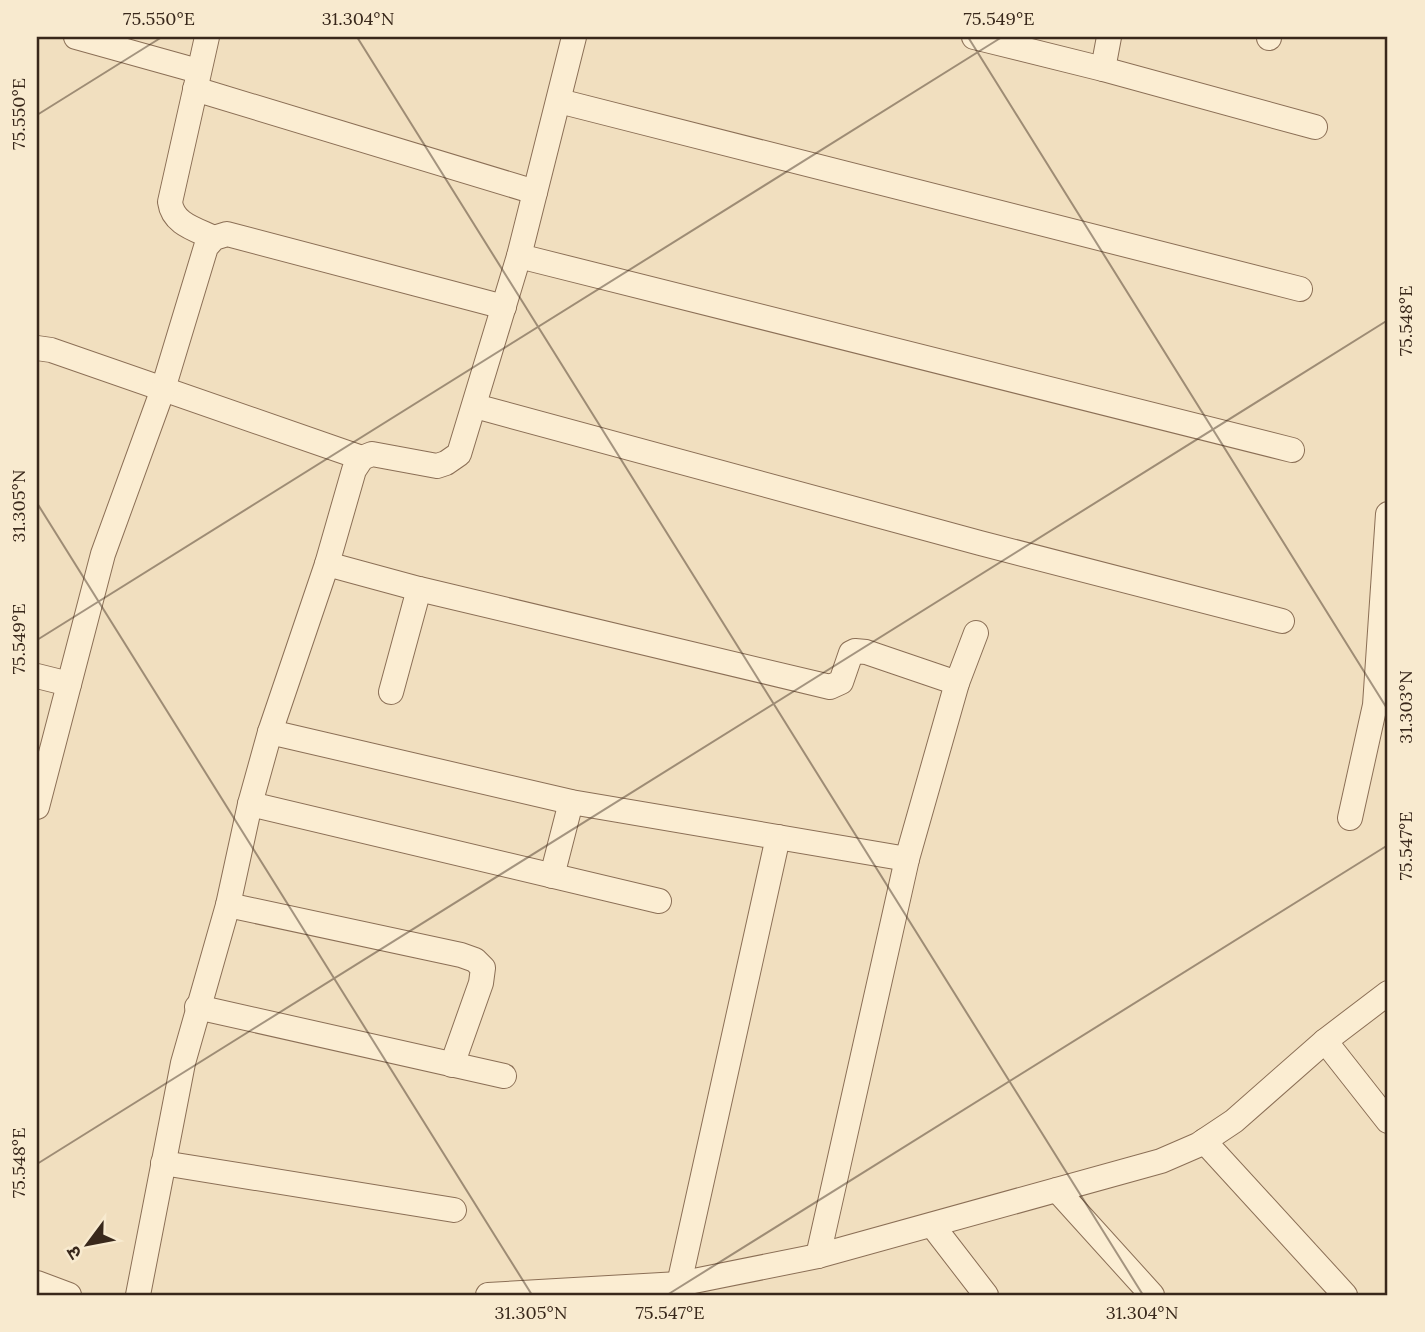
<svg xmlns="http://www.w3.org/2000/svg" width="1425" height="1332" font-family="Lora,'Noto Sans Devanagari',serif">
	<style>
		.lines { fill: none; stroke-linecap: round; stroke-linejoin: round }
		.street-casing { stroke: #8b6f56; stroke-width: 26 }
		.street { stroke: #fbedd2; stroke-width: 24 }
		.ticks { fill: none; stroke: #39281b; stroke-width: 2; stroke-opacity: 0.45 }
		.neatline { fill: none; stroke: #39281b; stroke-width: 2.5 }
		.ticks-label { font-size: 18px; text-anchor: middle; fill: #39281b }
	</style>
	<rect width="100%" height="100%" fill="#f1dfbf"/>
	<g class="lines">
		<!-- street casing -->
		<g class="street-casing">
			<g id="street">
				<path d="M 76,37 L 198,71"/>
				<path d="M 207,37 L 170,202 C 173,224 195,229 214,238"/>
				<path d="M 974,37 L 1103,69 L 1315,127"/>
				<path d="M 1269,38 L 1269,37"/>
				<path d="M 1103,69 L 1109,37"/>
				<path d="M 195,89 L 535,192"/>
				<path d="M 559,101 L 1300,289"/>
				<path d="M 519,256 L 1292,450"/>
				<path d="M 37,348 L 51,350 L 362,458"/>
				<path d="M 475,406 L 980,543 L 1282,621"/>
				<path d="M 327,564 L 419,589 L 830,687 L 841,682 L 851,653 L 855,651 L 866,652 L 957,683"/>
				<path d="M 37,676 L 69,684"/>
				<path d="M 391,692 L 419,589"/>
				<path d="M 270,732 L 571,802 L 907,859"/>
				<path d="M 250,804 L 659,901"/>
				<path d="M 37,807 L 103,554 L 163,389 L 206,247 L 214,238 L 227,234 L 504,307"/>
				<path d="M 1350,818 L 1375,705 L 1388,514"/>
				<path d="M 552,876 L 571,802"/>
				<path d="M 228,905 L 461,955 L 475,960 L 483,968 L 481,983 L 452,1065"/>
				<path d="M 197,1007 L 504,1076"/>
				<path d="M 1325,1041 L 1388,1121"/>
				<path d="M 1204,1141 L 1345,1295"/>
				<path d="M 163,1163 L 454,1210"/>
				<path d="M 1057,1190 L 1152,1295"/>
				<path d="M 932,1225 L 986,1295"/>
				<path d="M 818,1256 L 907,859 L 957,683 L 976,633"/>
				<path d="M 37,1283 L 69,1295"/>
				<path d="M 679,1284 L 778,837"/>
				<path d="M 138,1295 L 183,1063 L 228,905 L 250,804 L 270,732 L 327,564 L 354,470 L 362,458 L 372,454 L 437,466 L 446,463 L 459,454 L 519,256 L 574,37"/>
				<path d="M 488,1295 L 679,1284 L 818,1256 L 1161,1161 L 1198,1145 L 1234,1121 L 1325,1041 L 1388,993"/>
			</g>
		</g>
		<!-- street -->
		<use href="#street" class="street"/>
	</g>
	<!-- ticks -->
	<path class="ticks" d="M 357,37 L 1143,1295M 968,37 L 1388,710M 37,115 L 162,37M 37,503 L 532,1295M 37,640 L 1002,37M 37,1164 L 1388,320M 667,1295 L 1388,845"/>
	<!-- border -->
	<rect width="1425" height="1332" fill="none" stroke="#f8eacf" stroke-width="77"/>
	<!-- north arrow -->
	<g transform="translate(88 1244) rotate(238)" stroke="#f8eacf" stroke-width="5" paint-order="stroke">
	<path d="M0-5L12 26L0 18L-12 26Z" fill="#39281b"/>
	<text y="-10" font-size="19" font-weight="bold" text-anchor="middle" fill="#39281b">उ</text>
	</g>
	<rect x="38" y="38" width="1348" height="1256" class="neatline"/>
	<g class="ticks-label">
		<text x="159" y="25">75.550°E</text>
		<text x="358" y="25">31.304°N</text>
		<text x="999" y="25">75.549°E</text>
		<text transform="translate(19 114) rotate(-90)" y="6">75.550°E</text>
		<text transform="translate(1406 321) rotate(-90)" y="6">75.548°E</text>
		<text transform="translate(19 506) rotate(-90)" y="6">31.305°N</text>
		<text transform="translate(19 639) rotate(-90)" y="6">75.549°E</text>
		<text transform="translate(1406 707) rotate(-90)" y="6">31.303°N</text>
		<text transform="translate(1406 846) rotate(-90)" y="6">75.547°E</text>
		<text transform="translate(19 1163) rotate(-90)" y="6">75.548°E</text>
		<text x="531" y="1319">31.305°N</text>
		<text x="670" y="1319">75.547°E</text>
		<text x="1142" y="1319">31.304°N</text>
	</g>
</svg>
